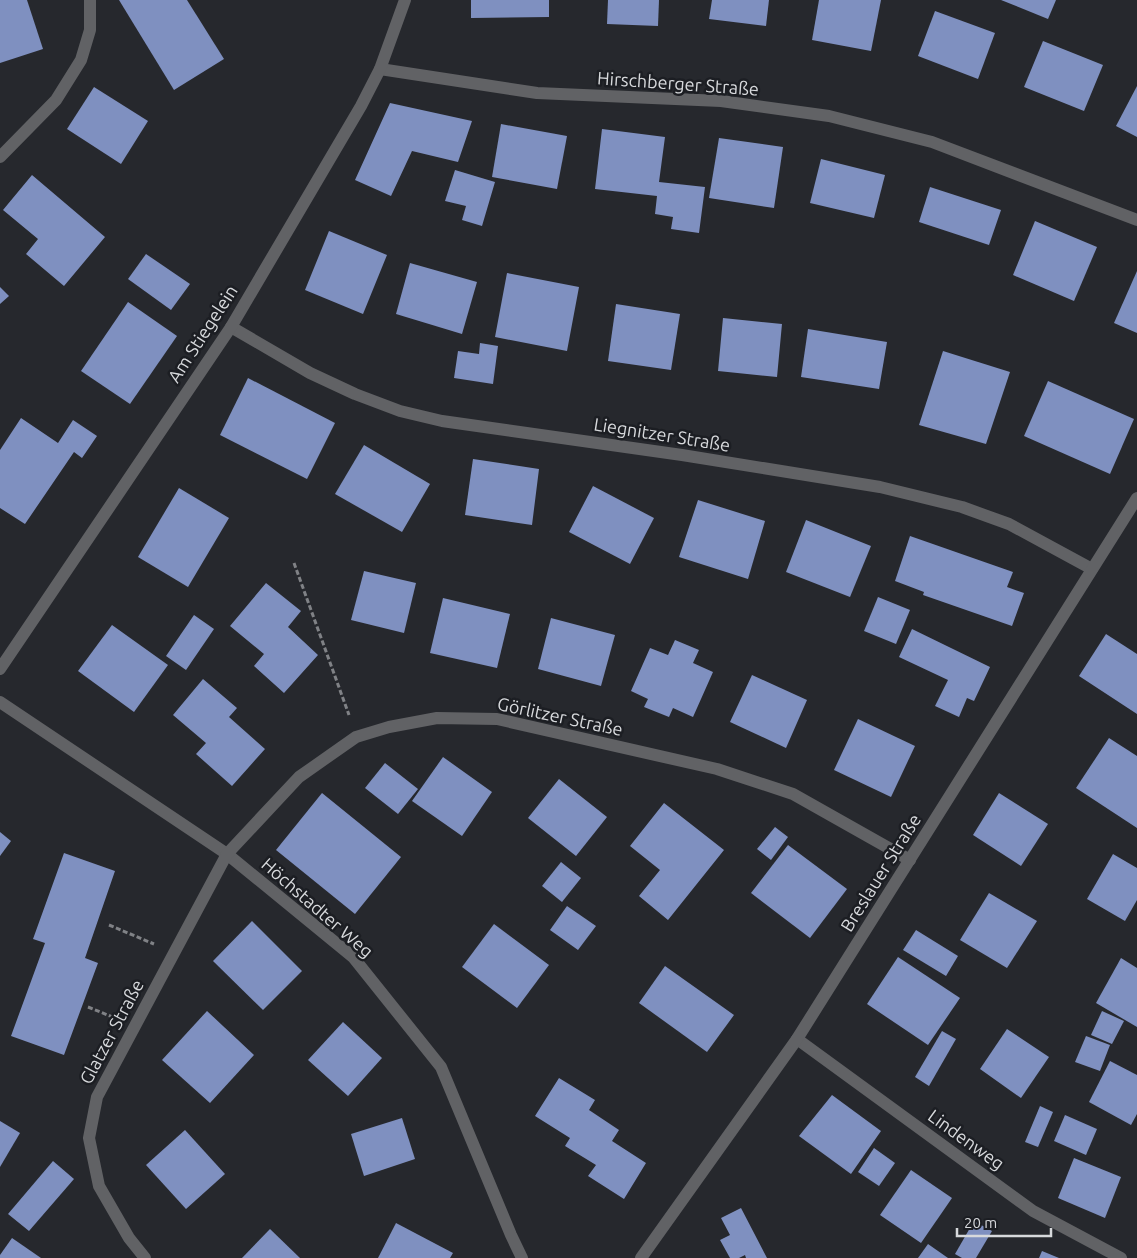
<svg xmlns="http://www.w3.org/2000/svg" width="1137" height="1258" font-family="Ubuntu,sans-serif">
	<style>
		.building { fill: #7f90c0 }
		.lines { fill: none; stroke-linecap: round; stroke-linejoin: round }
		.path { stroke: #808286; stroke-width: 3; stroke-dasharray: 5 2.5; stroke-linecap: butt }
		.street { stroke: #616265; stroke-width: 12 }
		.labels { text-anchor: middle; stroke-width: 5; stroke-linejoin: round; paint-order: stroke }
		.street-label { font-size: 18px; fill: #d7d9dc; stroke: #1c1e23 }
	</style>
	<rect width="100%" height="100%" fill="#26282d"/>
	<!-- building -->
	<g class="building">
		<path d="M 0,0 L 27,0 L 43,49 L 0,63 Z"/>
		<path d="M 119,0 L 187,0 L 224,59 L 174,90 Z"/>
		<path d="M 471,0 L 549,0 L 549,17 L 471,18 Z"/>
		<path d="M 608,0 L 659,0 L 658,26 L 607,24 Z"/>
		<path d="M 712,0 L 769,0 L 766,26 L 709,19 Z"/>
		<path d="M 819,0 L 881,0 L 871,51 L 812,40 Z"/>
		<path d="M 1001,0 L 1056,0 L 1048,19 Z"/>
		<path d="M 935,11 L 995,33 L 978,79 L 918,56 Z"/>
		<path d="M 1043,41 L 1103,65 L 1084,111 L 1024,87 Z"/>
		<path d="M 1137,86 L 1137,137 L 1116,126 Z"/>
		<path d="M 94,87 L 148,121 L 121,164 L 67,129 Z"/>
		<path d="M 390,103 L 472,121 L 458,162 L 412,151 L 391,196 L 355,180 Z"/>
		<path d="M 501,124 L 567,136 L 557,189 L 492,177 Z"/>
		<path d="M 602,129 L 665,137 L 659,182 L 705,187 L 699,233 L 671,229 L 673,217 L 655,214 L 657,196 L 595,189 Z"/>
		<path d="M 719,138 L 783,147 L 774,208 L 709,198 Z"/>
		<path d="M 821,159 L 885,175 L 874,218 L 810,203 Z"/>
		<path d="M 455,170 L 495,182 L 482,226 L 462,220 L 466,206 L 445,201 Z"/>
		<path d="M 32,175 L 105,237 L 64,286 L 26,254 L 38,239 L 3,210 Z"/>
		<path d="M 930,187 L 1001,210 L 989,245 L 919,222 Z"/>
		<path d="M 1035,221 L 1097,247 L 1074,301 L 1013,275 Z"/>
		<path d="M 329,231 L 387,255 L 363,314 L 305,290 Z"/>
		<path d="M 146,254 L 190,284 L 171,310 L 128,279 Z"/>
		<path d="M 410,263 L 477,282 L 462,334 L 396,314 Z"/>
		<path d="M 1137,271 L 1137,333 L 1114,323 Z"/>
		<path d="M 507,273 L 579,287 L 567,351 L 495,337 Z"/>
		<path d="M 0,287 L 9,296 L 0,304 Z"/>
		<path d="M 128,302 L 177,336 L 130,404 L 81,371 Z"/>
		<path d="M 616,304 L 680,314 L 671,370 L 608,361 Z"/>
		<path d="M 723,318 L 782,324 L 777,377 L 718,371 Z"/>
		<path d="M 808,329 L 887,342 L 879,389 L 801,377 Z"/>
		<path d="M 480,343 L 498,346 L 493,384 L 454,378 L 458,351 L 479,354 Z"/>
		<path d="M 943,351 L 1010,372 L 986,444 L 919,425 Z"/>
		<path d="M 248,378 L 335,423 L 307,479 L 220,435 Z"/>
		<path d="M 1048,381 L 1134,419 L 1110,474 L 1024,436 Z"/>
		<path d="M 21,418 L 58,443 L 73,420 L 97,436 L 82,458 L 74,452 L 25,524 L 0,508 L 0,450 Z"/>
		<path d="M 364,445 L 430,484 L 402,532 L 335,494 Z"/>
		<path d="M 473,459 L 539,469 L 532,525 L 465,515 Z"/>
		<path d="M 593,486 L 654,518 L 630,564 L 569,532 Z"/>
		<path d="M 179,488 L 229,518 L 188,587 L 138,557 Z"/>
		<path d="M 698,500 L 765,521 L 748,579 L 679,557 Z"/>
		<path d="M 806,520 L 871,546 L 850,597 L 786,572 Z"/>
		<path d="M 910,536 L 1013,572 L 1007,587 L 1024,593 L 1012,626 L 923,595 L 924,592 L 895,581 Z"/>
		<path d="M 364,571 L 416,583 L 404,633 L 351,620 Z"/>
		<path d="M 266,583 L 301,611 L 288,627 L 318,655 L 284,693 L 254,666 L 264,654 L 230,626 Z"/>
		<path d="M 878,597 L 910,610 L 896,644 L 864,631 Z"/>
		<path d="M 443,598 L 510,614 L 497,668 L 430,653 Z"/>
		<path d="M 194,615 L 214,629 L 186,670 L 166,656 Z"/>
		<path d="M 551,618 L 615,635 L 601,686 L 538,669 Z"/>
		<path d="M 112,625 L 168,665 L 134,712 L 78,671 Z"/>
		<path d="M 912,629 L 990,667 L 974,701 L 967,698 L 959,717 L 935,706 L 948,680 L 899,657 Z"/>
		<path d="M 1106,634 L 1137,654 L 1137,714 L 1079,676 Z"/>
		<path d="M 675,640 L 699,650 L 693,663 L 713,672 L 693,717 L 673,708 L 669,717 L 644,707 L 648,699 L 631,691 L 650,648 L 668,655 Z"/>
		<path d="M 752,675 L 807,700 L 786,748 L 730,722 Z"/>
		<path d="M 203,679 L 237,708 L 229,717 L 265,749 L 232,786 L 196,754 L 206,743 L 173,715 Z"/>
		<path d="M 858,719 L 915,746 L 891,797 L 834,770 Z"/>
		<path d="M 1109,738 L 1137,756 L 1137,828 L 1076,788 Z"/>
		<path d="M 443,757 L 492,792 L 462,836 L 412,801 Z"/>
		<path d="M 385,763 L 418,789 L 398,814 L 365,788 Z"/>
		<path d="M 559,779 L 607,817 L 576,856 L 528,818 Z"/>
		<path d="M 322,793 L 401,857 L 355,914 L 276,850 Z"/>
		<path d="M 999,793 L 1048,824 L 1021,866 L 973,835 Z"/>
		<path d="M 664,803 L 724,850 L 668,920 L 639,896 L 660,870 L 630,846 Z"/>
		<path d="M 775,827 L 788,837 L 771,860 L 757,849 Z"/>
		<path d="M 0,832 L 11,841 L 0,856 Z"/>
		<path d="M 788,845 L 847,889 L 810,938 L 751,893 Z"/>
		<path d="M 64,853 L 115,871 L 85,958 L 98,963 L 64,1055 L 11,1036 L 45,943 L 33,939 Z"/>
		<path d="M 1113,854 L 1137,868 L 1137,900 L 1125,921 L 1087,899 Z"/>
		<path d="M 561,862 L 581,878 L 562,902 L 542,886 Z"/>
		<path d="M 989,893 L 1037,921 L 1007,968 L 960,940 Z"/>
		<path d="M 567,906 L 596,926 L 578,950 L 550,930 Z"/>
		<path d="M 252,921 L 302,971 L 263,1010 L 213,961 Z"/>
		<path d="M 494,924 L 549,965 L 517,1008 L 462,967 Z"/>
		<path d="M 916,930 L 958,956 L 946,976 L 903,950 Z"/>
		<path d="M 898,957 L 960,998 L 928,1045 L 867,1004 Z"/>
		<path d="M 1121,958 L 1137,968 L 1137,1027 L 1096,1003 Z"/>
		<path d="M 665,966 L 734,1015 L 707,1052 L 639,1003 Z"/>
		<path d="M 207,1011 L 254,1055 L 210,1103 L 162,1060 Z"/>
		<path d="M 1102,1011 L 1124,1021 L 1112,1044 L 1091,1035 Z"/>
		<path d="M 343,1022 L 382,1058 L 348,1096 L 308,1060 Z"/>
		<path d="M 1007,1029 L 1049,1057 L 1021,1098 L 980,1069 Z"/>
		<path d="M 942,1031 L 956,1039 L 929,1086 L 915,1077 Z"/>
		<path d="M 1086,1036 L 1110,1045 L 1100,1071 L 1075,1062 Z"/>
		<path d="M 1110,1061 L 1137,1075 L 1137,1114 L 1131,1125 L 1089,1102 Z"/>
		<path d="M 559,1078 L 595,1100 L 589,1110 L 619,1130 L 612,1141 L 646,1163 L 624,1199 L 588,1176 L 596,1165 L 565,1146 L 570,1138 L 535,1116 Z"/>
		<path d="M 832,1095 L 881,1131 L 851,1174 L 799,1136 Z"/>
		<path d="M 1040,1106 L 1053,1112 L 1038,1147 L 1025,1142 Z"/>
		<path d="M 1065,1115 L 1097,1129 L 1086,1155 L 1054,1141 Z"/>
		<path d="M 402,1118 L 415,1159 L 364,1176 L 351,1134 Z"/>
		<path d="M 0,1121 L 20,1133 L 0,1167 Z"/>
		<path d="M 185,1130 L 225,1174 L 186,1209 L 146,1165 Z"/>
		<path d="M 874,1148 L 895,1163 L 879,1186 L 858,1172 Z"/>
		<path d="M 1074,1158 L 1121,1177 L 1105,1218 L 1058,1198 Z"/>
		<path d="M 53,1161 L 74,1179 L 29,1231 L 8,1214 Z"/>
		<path d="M 911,1170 L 952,1198 L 921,1243 L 880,1215 Z"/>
		<path d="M 741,1208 L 767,1258 L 746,1258 L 745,1255 L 739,1258 L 730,1258 L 720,1240 L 730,1235 L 721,1218 Z"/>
		<path d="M 974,1221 L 992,1231 L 976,1258 L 962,1258 L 955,1254 Z"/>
		<path d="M 396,1223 L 453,1253 L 450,1258 L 378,1258 Z"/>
		<path d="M 270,1229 L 300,1258 L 242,1258 Z"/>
		<path d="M 12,1238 L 41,1258 L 0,1258 L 0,1255 Z"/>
		<path d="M 928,1244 L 948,1258 L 918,1258 Z"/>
		<path d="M 1042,1251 L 1059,1258 L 1039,1258 Z"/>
	</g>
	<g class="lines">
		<!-- path -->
		<g class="path">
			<path d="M 294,563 L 349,715"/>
			<path d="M 109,925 L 154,944"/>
			<path d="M 88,1007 L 115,1018"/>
		</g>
		<!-- street -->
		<g class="street">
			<path d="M 380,69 L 537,93 L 721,101 L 829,116 L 932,142 L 1137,220"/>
			<path d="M 0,157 L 56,100 L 81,60 L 90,30 L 90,0"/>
			<path d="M 231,327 L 310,373 L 355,394 L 400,411 L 442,421 L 682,455 L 880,487 L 962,507 L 1009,524 L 1092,569"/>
			<path d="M 0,669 L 231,327 L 361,106 L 380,69 L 405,0"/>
			<path d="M 0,702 L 227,854 L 353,957 L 441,1067 L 511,1235 L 522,1258"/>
			<path d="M 797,1039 L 1033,1211 L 1121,1258"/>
			<path d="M 145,1258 L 129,1238 L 99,1186 L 89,1138 L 97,1097 L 227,854 L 299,777 L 356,737 L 389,727 L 437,718 L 497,719 L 717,769 L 793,794 L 910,860"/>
			<path d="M 641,1258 L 797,1039 L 1137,498"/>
		</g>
	</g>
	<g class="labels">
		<!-- street labels -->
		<g class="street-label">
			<text transform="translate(678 84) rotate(4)" y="6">Hirschberger Straße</text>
			<text transform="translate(203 334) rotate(-57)" y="6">Am Stiegelein</text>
			<text transform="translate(662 435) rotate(9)" y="6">Liegnitzer Straße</text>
			<text transform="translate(560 717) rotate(12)" y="6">Görlitzer Straße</text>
			<text transform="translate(881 873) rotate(-58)" y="6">Breslauer Straße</text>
			<text transform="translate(317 908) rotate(41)" y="6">Höchstadter Weg</text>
			<text transform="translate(112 1032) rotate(-62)" y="6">Glatzer Straße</text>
			<text transform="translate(966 1140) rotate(36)" y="6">Lindenweg</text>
		</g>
	</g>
	<!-- scale -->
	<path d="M957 1228v8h94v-8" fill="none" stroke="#d7d9dc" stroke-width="2.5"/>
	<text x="964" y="1228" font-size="15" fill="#d7d9dc" stroke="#1c1e23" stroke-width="4" paint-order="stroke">20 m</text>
</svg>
